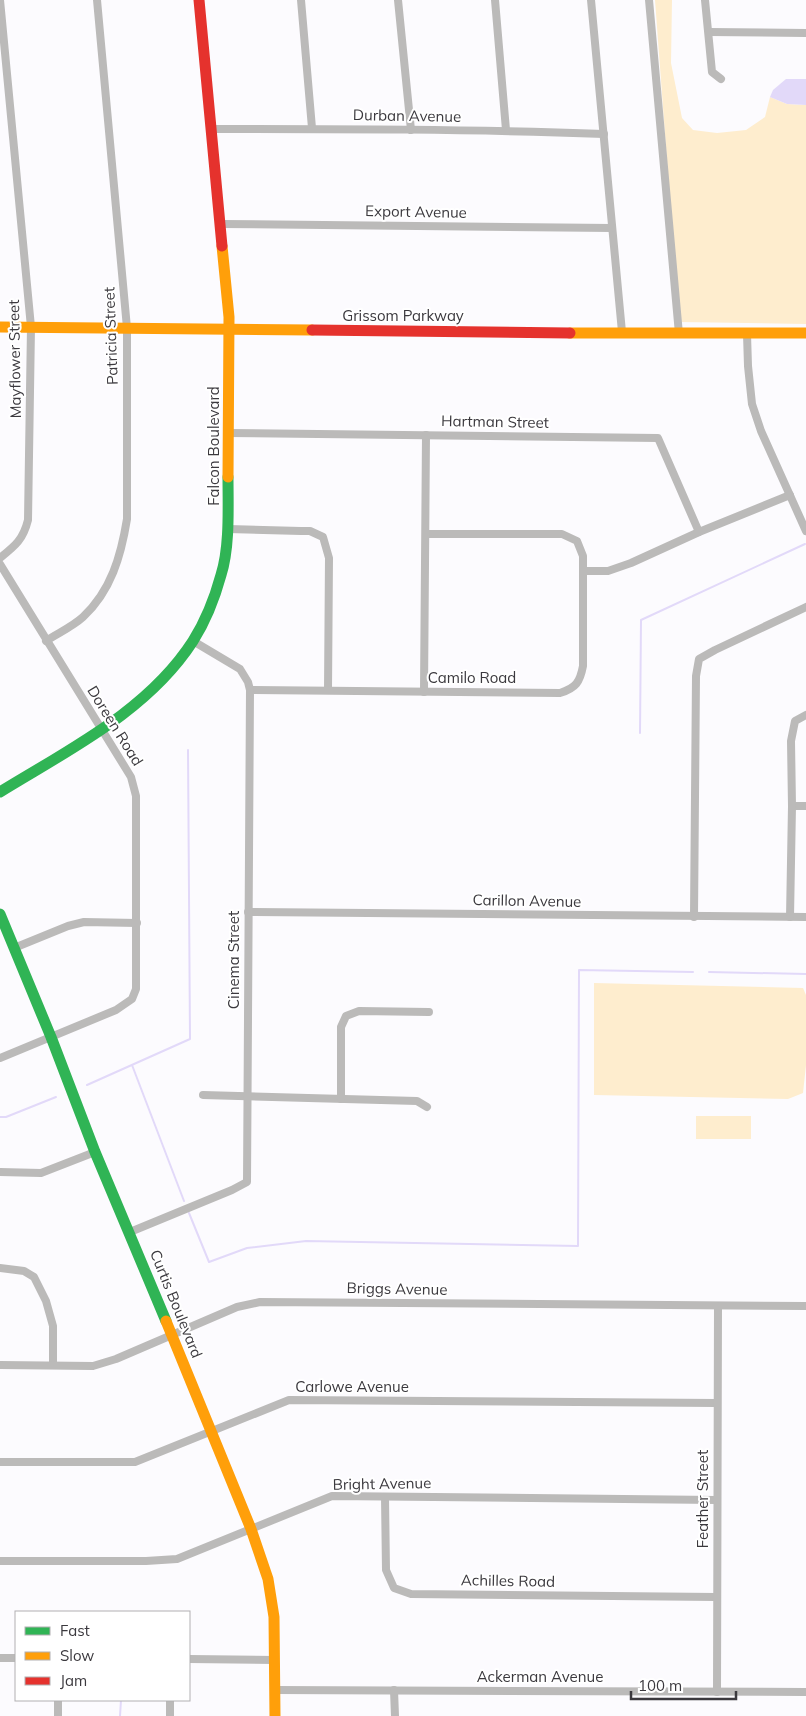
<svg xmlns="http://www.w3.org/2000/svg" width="806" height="1716" font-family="Mulish,sans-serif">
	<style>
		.green { fill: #feedce }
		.water { fill: #e2d9f9 }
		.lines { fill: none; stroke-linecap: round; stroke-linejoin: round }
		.stream { stroke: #e2d9f9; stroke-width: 2 }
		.street { stroke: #bbbab9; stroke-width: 8 }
		.fast { stroke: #30b455; stroke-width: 11 }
		.slow { stroke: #ff9f0a; stroke-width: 11 }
		.jam { stroke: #e5322d; stroke-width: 11 }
		.labels { text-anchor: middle; stroke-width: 4; stroke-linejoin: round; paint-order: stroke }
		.street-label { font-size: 15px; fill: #3b393e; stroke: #fff }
	</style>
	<rect width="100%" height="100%" fill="#fcfbfe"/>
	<!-- green -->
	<g class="green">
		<path d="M 655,0 L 672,0 L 671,63 L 682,118 L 693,130 L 717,133 L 746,130 L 765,117 L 770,97 L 787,104 L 806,105 L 806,324 L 679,322 Z"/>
		<path d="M 594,983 L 803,988 L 806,995 L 806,1065 L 803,1093 L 788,1099 L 594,1095 Z"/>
		<rect x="696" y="1116" width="55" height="23"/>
	</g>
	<!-- water -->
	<path class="water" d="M 786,79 L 806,79 L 806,105 L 787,104 L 770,97 L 773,90 Z"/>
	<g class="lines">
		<!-- stream -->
		<g class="stream">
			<path d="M 640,733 L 641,620 L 805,544"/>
			<path d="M 709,972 L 806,974"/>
			<path d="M 132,1065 L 184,1201"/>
			<path d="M 87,1085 L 190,1039 L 188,750"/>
			<path d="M 0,1117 L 6,1117 L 56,1097"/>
			<path d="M 189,1213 L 209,1262 L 247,1248 L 306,1241 L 578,1246 L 579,970 L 693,972"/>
			<path d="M 120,1716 L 121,1700"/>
		</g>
		<!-- street -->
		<g class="street">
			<path d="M 301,0 L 312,128"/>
			<path d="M 398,0 L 411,130"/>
			<path d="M 495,0 L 506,130"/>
			<path d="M 591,0 L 622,332"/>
			<path d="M 649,0 L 679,334"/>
			<path d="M 705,0 L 712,72 L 721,79"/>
			<path d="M 709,32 L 806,33"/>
			<path d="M 211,129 C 342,129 473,129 604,134"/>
			<path d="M 221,224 L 612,228"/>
			<path d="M 747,334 L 748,366 L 752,404 L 761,431 L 806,531"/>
			<path d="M 228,433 L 658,438 L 699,532"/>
			<path d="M 228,529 L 301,531 L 310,531 L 323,537 L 329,558 L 328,690"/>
			<path d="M 0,558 C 15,546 23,540 28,520 L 31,327 L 0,0"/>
			<path d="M 0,564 L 131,777 L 136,796 L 136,989 L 132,999 L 116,1010 L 0,1058"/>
			<path d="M 583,571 L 608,571 L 631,563 L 699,532 L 790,495"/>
			<path d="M 46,641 C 58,633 72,627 83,617 C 111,591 121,556 127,519 L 127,328 L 97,0"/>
			<path d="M 250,690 L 560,693 C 576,688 580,682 583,666 L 583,556 L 577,541 L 562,534 L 426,534"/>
			<path d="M 424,692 L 426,435"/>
			<path d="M 792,806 L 806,806"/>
			<path d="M 248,912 L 806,917"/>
			<path d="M 694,917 L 696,676 L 699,659 L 715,650 L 806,607"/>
			<path d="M 790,917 L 792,806 L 791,741 L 795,721 L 806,715"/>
			<path d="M 14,948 L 68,926 L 84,922 L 137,923"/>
			<path d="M 203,1095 L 417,1101 L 427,1107"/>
			<path d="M 341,1099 L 341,1027 L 346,1016 L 359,1011 L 429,1012"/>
			<path d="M 0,1172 L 41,1173 L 95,1152"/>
			<path d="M 130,1232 L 232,1190 L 247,1182 L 250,690 L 248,682 L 240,669 L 193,641"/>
			<path d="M 0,1268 L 24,1271 L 34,1277 L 46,1301 L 53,1326 L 53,1365"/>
			<path d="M 0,1365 L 93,1366 L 116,1359 L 237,1307 L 260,1302 L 806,1306"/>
			<path d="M 0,1462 L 135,1462 L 289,1400 L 716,1403"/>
			<path d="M 385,1497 L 386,1570 L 394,1588 L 411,1594 L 716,1597"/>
			<path d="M 0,1561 L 146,1561 L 177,1559 L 332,1496 L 716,1500"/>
			<path d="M 0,1658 L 16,1658"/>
			<path d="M 189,1659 L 275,1660"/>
			<path d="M 275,1690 L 806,1692"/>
			<path d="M 394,1690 L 395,1716"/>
			<path d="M 717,1692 L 718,1306"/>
			<path d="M 170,1700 L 170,1716"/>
			<path d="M 58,1716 L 58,1700"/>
		</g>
		<!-- fast -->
		<g class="fast">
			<path d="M 0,792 C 68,750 148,711 193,641 C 205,622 215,597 221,575 C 230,547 228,507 228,477"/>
			<path d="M 0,914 L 51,1037 L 95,1152 L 166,1321"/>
		</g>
		<!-- slow -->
		<g class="slow">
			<path d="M 222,246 L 229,317 L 228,477"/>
			<path d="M 0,327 L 312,330"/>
			<path d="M 570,333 L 806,333"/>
			<path d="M 166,1321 L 251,1529 L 268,1579 L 274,1617 L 275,1716"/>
		</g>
		<!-- jam -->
		<g class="jam">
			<path d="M 199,0 L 222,246"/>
			<path d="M 312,330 L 570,333"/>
		</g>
	</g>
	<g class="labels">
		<!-- street labels -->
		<g class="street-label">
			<text transform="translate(407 116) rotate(1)" y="5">Durban Avenue</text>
			<text transform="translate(416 212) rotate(1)" y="5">Export Avenue</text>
			<text x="403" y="321">Grissom Parkway</text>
			<text transform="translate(111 336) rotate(-92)" y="5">Patricia Street</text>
			<text transform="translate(15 359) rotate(-91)" y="5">Mayflower Street</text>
			<text transform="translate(495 422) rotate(1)" y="5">Hartman Street</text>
			<text transform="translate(214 446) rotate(-90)" y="5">Falcon Boulevard</text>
			<text x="472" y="683">Camilo Road</text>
			<text transform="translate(115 726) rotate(58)" y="5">Doreen Road</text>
			<text transform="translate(527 901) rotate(1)" y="5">Carillon Avenue</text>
			<text transform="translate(234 960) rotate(-90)" y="5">Cinema Street</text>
			<text transform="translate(397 1289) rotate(1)" y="5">Briggs Avenue</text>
			<text transform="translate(176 1304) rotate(68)" y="5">Curtis Boulevard</text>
			<text x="352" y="1392">Carlowe Avenue</text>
			<text transform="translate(382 1484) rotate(-1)" y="5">Bright Avenue</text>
			<text transform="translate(703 1499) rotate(-90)" y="5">Feather Street</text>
			<text transform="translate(508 1581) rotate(1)" y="5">Achilles Road</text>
			<text x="540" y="1682">Ackerman Avenue</text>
		</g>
	</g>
	<!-- legend -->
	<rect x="15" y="1611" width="175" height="90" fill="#ffffff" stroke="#b1b0b2"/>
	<rect x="25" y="1627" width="25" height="8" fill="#30b455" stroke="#b1b0b2"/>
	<text x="60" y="1636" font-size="15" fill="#3b393e">Fast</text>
	<rect x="25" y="1652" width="25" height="8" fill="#ff9f0a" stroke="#b1b0b2"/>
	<text x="60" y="1661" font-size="15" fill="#3b393e">Slow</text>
	<rect x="25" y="1677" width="25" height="8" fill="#e5322d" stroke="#b1b0b2"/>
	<text x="60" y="1686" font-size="15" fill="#3b393e">Jam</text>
	<!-- scale -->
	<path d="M631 1691v8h105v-8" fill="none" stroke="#3b393e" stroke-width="2.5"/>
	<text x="638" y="1691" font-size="15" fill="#3b393e" stroke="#ffffff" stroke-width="4" paint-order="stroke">100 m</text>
</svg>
